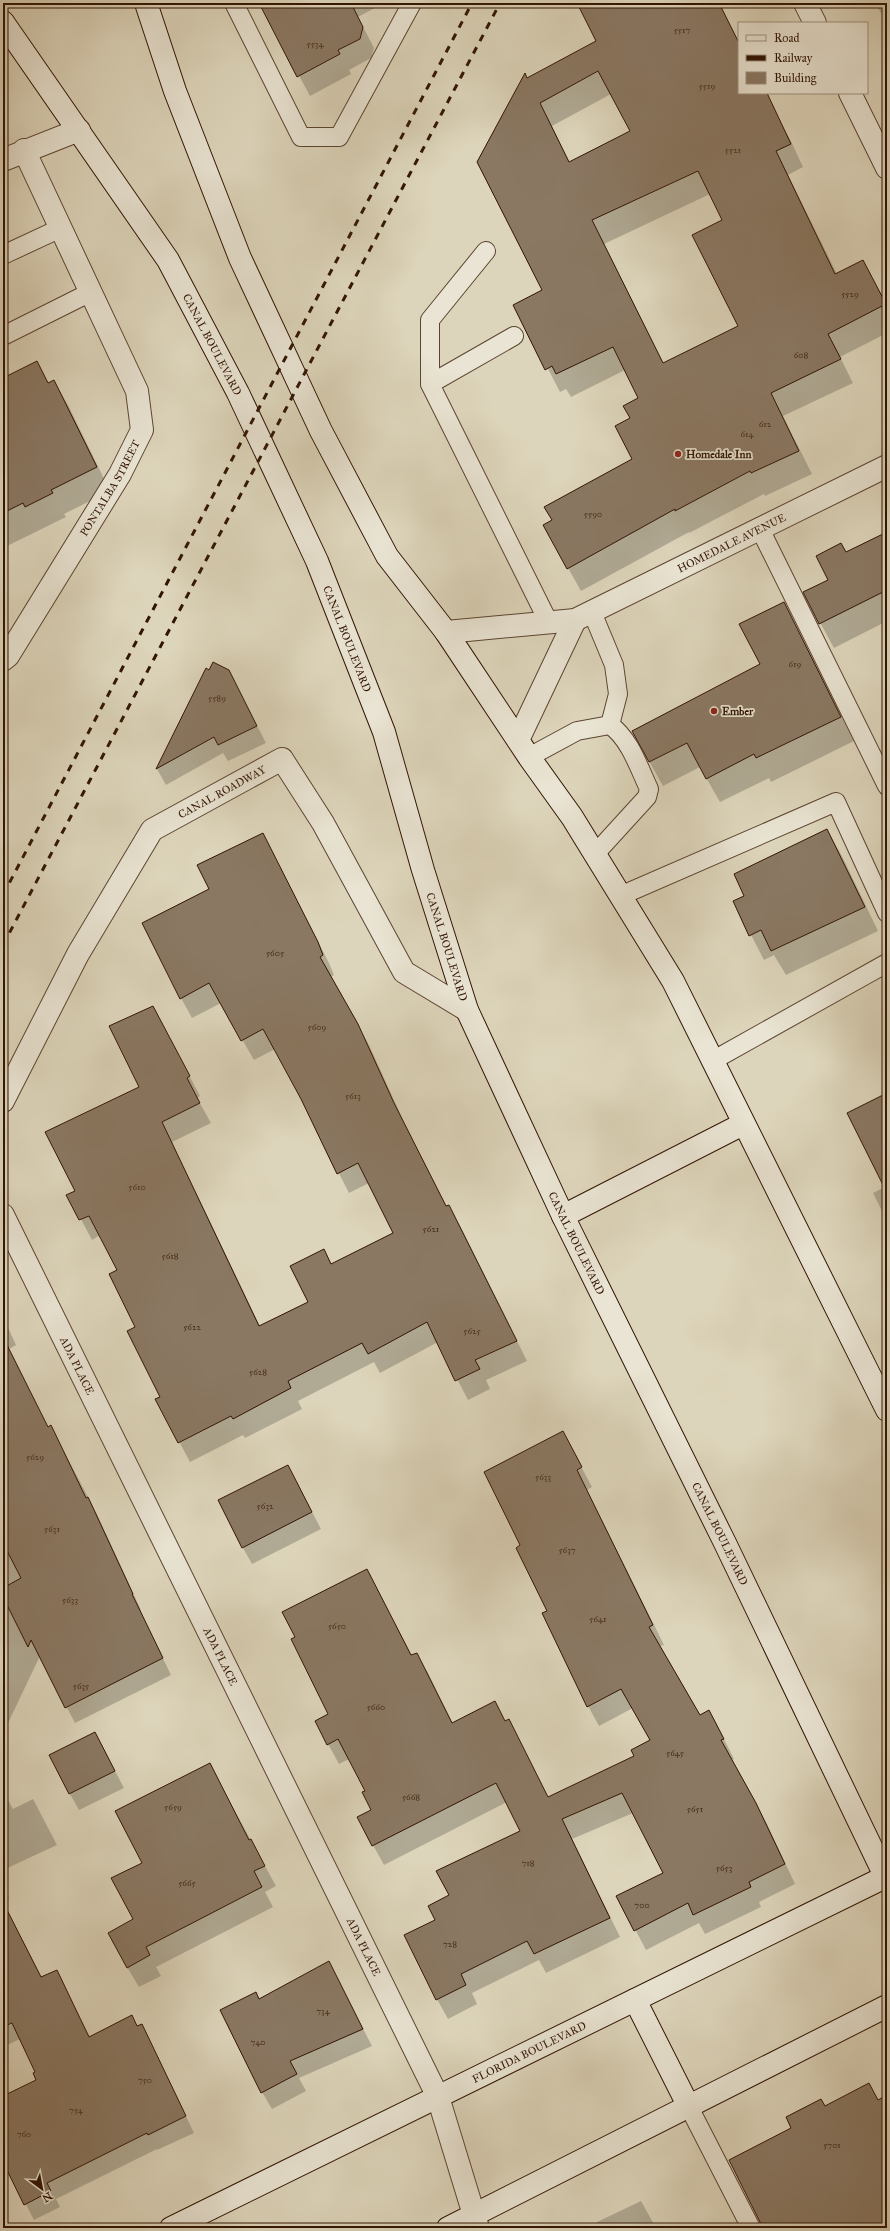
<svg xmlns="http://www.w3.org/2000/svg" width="890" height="2231" font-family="'IM FELL Great Primer',serif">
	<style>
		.shadow { fill: #0003; fill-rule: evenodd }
		.building { fill: #8a7863; stroke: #311403; fill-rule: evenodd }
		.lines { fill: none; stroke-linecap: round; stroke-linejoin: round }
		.lane-casing { stroke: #5c4431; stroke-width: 20 }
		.street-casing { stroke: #5c4431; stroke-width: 24 }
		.secondary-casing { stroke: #311403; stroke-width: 24 }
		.lane { stroke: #e9e4d3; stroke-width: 18 }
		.street { stroke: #e9e4d3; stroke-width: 22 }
		.secondary { stroke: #e9e4d3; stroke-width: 22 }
		.rail { stroke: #311403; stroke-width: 3; stroke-dasharray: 7 7; stroke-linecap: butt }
		.poi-dot { fill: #8f2418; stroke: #e9e4d3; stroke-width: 1.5 }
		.labels { text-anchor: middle; stroke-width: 3.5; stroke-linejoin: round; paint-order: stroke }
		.number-label { font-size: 9px; fill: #472d1b }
		.street-label { font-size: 11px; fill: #311403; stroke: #e9e4d3 }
		.poi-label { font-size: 11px; font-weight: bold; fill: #311403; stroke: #e9e4d3; text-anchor: start }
	</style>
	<rect width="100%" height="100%" fill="#ddd5bb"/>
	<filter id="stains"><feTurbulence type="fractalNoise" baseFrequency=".005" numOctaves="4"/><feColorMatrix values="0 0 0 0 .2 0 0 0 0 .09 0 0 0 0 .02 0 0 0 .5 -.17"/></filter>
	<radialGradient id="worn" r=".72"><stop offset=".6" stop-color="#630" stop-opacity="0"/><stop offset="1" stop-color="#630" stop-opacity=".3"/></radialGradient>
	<!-- shadow -->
	<g class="shadow">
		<path d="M 260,3 L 384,3 L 358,17 L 374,48 L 371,58 L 349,70 L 351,74 L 310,96 Z"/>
		<path d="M 578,3 L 723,3 L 720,4 L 739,42 L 739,93 L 764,93 L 790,139 L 803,167 L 788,175 L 837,274 L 863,261 L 887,305 L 887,333 L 840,357 L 853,383 L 783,416 L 812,474 L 765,496 L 764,494 L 689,533 L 689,532 L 581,591 L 568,568 L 553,521 L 633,459 L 631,419 L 640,398 L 625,370 L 571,397 L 566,389 L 560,392 L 515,305 L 544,291 L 527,79 L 597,41 ZM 611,94 L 632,131 L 570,163 L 552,126 ZM 710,194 L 723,221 L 739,326 L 664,364 L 604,244 Z"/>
		<path d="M 875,3 L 887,3 L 887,23 Z"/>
		<path d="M 37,363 L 49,384 L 54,381 L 68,405 L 110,491 L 64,514 L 66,517 L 3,548 L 3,379 Z"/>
		<path d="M 887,533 L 887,621 L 834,648 L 804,593 L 830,580 L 846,553 Z"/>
		<path d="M 784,603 L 854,741 L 771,782 L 769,778 L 720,802 L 700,767 L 663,786 L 633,732 L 761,665 Z"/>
		<path d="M 206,669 L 210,671 L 229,671 L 266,743 L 228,761 L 223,753 L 166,785 L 157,769 Z"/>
		<path d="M 827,830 L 841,854 L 878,931 L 786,975 L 774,955 L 764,960 L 734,902 L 745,896 Z"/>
		<path d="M 263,835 L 329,963 L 334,975 L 331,977 L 369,1045 L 405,1124 L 447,1207 L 460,1226 L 527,1361 L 486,1380 L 490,1389 L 468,1400 L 438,1342 L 380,1373 L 374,1362 L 298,1401 L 302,1409 L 245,1438 L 243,1435 L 190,1462 L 157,1400 L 161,1398 L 119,1270 L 100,1235 L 92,1240 L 68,1195 L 76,1191 L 141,1087 L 164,1027 L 200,1096 L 197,1098 L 211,1123 L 172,1142 L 260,1326 L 309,1302 L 323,1250 L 332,1265 L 394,1234 L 369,1183 L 349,1193 L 275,1049 L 254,1060 L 221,1003 L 192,1018 L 181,998 L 211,890 Z"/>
		<path d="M 887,1094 L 887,1221 L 873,1193 L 885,1187 Z"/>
		<path d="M 3,1317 L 16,1345 L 9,1349 L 48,1427 L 50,1426 L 59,1442 L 97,1514 L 141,1610 L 140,1611 L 171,1675 L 75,1723 L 40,1656 L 8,1723 L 3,1715 Z"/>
		<path d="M 563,1433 L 592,1487 L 587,1490 L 664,1645 L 660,1646 L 699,1716 L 709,1712 L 720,1731 L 734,1759 L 732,1760 L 767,1824 L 795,1884 L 759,1902 L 761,1907 L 705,1934 L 699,1923 L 646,1950 L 618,1897 L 665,1873 L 633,1813 L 572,1839 L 620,1937 L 546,1973 L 539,1960 L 472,1993 L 477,2004 L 448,2019 L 437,1999 L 436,1921 L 451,1896 L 521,1832 L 507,1802 L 384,1865 L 358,1818 L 372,1811 L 366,1791 L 349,1759 L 339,1764 L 328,1744 L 330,1715 L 296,1637 L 367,1570 L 412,1656 L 416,1654 L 428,1673 L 453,1724 L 494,1702 L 548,1798 L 635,1756 L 651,1741 L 633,1708 L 599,1726 L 588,1706 L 522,1546 Z"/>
		<path d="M 288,1466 L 321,1529 L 252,1564 L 243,1548 Z"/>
		<path d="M 95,1733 L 124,1788 L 79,1810 L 70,1794 Z"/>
		<path d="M 209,1764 L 276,1886 L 265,1892 L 273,1907 L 156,1967 L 161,1976 L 139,1987 L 127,1967 L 144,1863 Z"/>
		<path d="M 3,1791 L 13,1809 L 33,1799 L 57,1845 L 3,1870 L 7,1878 L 3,1880 Z"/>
		<path d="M 3,1885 L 9,1898 L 3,1901 Z"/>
		<path d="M 3,1903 L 42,1978 L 56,1971 L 90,2037 L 132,2016 L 138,2027 L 142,2025 L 194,2133 L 157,2150 L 157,2149 L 56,2199 L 60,2207 L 34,2220 L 3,2160 L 3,2098 L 38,2080 L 37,2072 L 20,2039 L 3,2047 L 3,2028 L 17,2022 L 16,2020 L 3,2026 Z"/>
		<path d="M 329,1963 L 372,2046 L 299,2078 L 306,2091 L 272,2109 L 262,2092 L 259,2000 Z"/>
		<path d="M 641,2201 L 656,2228 L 600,2228 L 597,2222 Z"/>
	</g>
	<!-- building -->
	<g class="building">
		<path d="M 259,3 L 351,3 L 363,27 L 360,39 L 338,50 L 340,54 L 297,77 Z"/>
		<path d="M 577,3 L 719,3 L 739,43 L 739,93 L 767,93 L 791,144 L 776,151 L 835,274 L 863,260 L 886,304 L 828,334 L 841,359 L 771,393 L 799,451 L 751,473 L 750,471 L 675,511 L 675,509 L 567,569 L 543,525 L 552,520 L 544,507 L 632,459 L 615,426 L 630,418 L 623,406 L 638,398 L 613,347 L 556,374 L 552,366 L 545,370 L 513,305 L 542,290 L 477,162 L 525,73 L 527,78 L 596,41 ZM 598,71 L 630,131 L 569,162 L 540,103 ZM 698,171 L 722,220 L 692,235 L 738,326 L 663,363 L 592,220 Z"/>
		<path d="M 37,361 L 48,383 L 54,380 L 97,467 L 51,490 L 53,493 L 25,507 L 23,503 L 3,513 L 3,378 Z"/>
		<path d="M 887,532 L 887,590 L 819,624 L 803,592 L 828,580 L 816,556 L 841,543 L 846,552 Z"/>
		<path d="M 784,602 L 841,717 L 756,758 L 754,754 L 706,779 L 687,743 L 649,762 L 632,731 L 760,664 L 739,624 Z"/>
		<path d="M 213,662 L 229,670 L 257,726 L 218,745 L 214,737 L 156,769 L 206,668 L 209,670 Z"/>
		<path d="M 827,829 L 865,907 L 771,951 L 761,930 L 749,936 L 733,901 L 744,896 L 734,874 Z"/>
		<path d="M 263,833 L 318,942 L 323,955 L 320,957 L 358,1024 L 394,1103 L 446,1206 L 449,1205 L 517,1341 L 475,1360 L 480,1369 L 455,1381 L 427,1322 L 368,1354 L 362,1343 L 288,1381 L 291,1388 L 233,1419 L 231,1416 L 178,1443 L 155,1399 L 160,1397 L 127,1331 L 135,1327 L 109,1274 L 117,1270 L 89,1216 L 79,1220 L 66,1195 L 75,1191 L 45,1132 L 139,1087 L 109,1026 L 153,1006 L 190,1076 L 187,1078 L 200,1103 L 162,1122 L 259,1326 L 308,1302 L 290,1266 L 324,1249 L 331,1264 L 393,1233 L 358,1163 L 337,1174 L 301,1099 L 263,1029 L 241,1041 L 209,983 L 180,999 L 142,923 L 209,889 L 197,865 Z"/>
		<path d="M 887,1093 L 887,1193 L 847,1113 Z"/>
		<path d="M 3,1337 L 48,1427 L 51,1425 L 86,1498 L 88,1497 L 133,1594 L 132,1594 L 163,1658 L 65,1708 L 31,1640 L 28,1647 L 3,1597 L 3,1588 L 21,1578 L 3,1543 Z"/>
		<path d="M 563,1431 L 582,1467 L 577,1470 L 653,1625 L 649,1627 L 700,1715 L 709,1710 L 724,1739 L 721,1740 L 756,1803 L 785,1864 L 749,1882 L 751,1887 L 693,1915 L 688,1903 L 634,1931 L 616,1896 L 663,1873 L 622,1793 L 562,1819 L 610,1918 L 534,1954 L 527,1941 L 461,1974 L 466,1985 L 436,2000 L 404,1935 L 435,1920 L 428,1906 L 449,1895 L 436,1871 L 520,1831 L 496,1783 L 372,1846 L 357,1817 L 371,1810 L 362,1792 L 365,1791 L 338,1739 L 327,1745 L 315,1721 L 328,1714 L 291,1639 L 295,1637 L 282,1612 L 367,1569 L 411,1655 L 417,1653 L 452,1723 L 495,1701 L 505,1721 L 509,1719 L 548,1797 L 634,1756 L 631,1750 L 650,1740 L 621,1689 L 587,1707 L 542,1613 L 547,1611 L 516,1548 L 520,1545 L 484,1472 Z"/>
		<path d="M 288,1465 L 312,1512 L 242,1548 L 218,1500 Z"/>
		<path d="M 95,1732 L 115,1771 L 69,1794 L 49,1755 Z"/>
		<path d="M 210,1763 L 249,1840 L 251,1839 L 265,1866 L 254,1871 L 262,1887 L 146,1947 L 150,1955 L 127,1968 L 108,1933 L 133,1919 L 111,1878 L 142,1863 L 115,1811 Z"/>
		<path d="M 3,1902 L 41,1977 L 57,1970 L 89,2037 L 132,2015 L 137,2026 L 142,2024 L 186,2116 L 148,2135 L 147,2133 L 47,2183 L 51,2191 L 24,2205 L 3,2162 L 3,2096 L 36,2080 L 33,2073 L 35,2072 L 12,2023 L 3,2027 Z"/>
		<path d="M 329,1961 L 363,2029 L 290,2061 L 297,2074 L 261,2093 L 220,2010 L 256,1992 L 259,1999 Z"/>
		<path d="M 869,2083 L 878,2100 L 887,2095 L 887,2228 L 763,2228 L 729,2160 L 791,2128 L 786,2117 L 821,2099 L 825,2106 Z"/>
	</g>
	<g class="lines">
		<!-- lane casing -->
		<g class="lane-casing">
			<g id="lane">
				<path d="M 234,3 L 301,137 L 339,137 L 412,3"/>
				<path d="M 3,255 L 61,228"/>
				<path d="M 3,336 L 91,292"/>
				<path d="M 514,336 L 430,384 L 549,623"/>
				<path d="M 430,384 L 430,320 L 486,251"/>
				<path d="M 760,529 L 887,786"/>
				<path d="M 592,612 L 614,665 L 618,694 L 610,725"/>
				<path d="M 529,757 L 577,731 L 610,725 C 630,739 639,768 649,789 L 647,797 L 595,854"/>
				<path d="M 620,896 L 836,802 L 887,913"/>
				<path d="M 712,1061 L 887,963"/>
				<path d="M 689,2107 L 751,2228"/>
			</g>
		</g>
		<!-- street casing -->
		<g class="street-casing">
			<g id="street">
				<path d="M 805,3 L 815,23"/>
				<path d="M 850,93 L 887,168"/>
				<path d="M 3,160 L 79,130"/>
				<path id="s1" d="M 446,632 L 575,620 L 887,466"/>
				<path id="s2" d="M 3,660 L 8,656 L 120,474 L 142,430 L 137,391 L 24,150"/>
				<path d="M 518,740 L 575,620"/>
				<path id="s3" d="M 3,1101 L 78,954 L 152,830 L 282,759 L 323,823 L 404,972 L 467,1010"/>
				<path id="s4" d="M 3,1215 L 438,2097 L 478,2228"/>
			</g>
		</g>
		<!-- secondary casing -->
		<g class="secondary-casing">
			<g id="secondary">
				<path d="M 146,3 L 175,91 L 240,258 L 321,431 L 387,556 L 446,632 L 529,757 L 572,817 L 673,981 L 887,1410"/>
				<path id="s5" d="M 3,22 L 168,260 L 238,393 L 317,561 L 384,732 L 423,870 L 467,1010 L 563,1216 L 725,1543 L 887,1880"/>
				<path d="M 563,1216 L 743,1124"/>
				<path d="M 635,2000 L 689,2107"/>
				<path id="s6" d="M 171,2228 L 887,1876"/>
				<path d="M 448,2228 L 887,2006"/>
			</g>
		</g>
		<!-- lane -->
		<use href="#lane" class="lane"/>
		<!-- street -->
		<use href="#street" class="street"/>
		<!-- secondary -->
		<use href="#secondary" class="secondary"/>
		<!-- rail -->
		<g class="rail">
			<path d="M 3,895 L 472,3"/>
			<path d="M 3,945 L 500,3"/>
		</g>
	</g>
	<!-- markers -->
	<g class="poi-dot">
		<circle cx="678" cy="454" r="4"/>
		<circle cx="714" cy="711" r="4"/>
	</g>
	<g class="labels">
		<!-- number labels -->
		<g class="number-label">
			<text x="682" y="33">5517</text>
			<text x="315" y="47">5534</text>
			<text x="707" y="89">5519</text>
			<text x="733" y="153">5521</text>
			<text x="850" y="297">5529</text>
			<text x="801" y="358">608</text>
			<text x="765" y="427">612</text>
			<text x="747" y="437">614</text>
			<text x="593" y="517">5590</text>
			<text x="795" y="667">619</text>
			<text x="217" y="701">5589</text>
			<text x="275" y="956">5605</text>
			<text x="317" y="1030">5609</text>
			<text x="353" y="1099">5613</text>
			<text x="137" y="1190">5610</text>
			<text x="431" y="1232">5621</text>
			<text x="170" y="1259">5618</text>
			<text x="192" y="1330">5622</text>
			<text x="472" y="1334">5625</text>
			<text x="258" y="1375">5628</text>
			<text x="35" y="1460">5629</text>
			<text x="543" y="1480">5633</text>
			<text x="265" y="1509">5632</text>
			<text x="52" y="1532">5631</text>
			<text x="567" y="1553">5637</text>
			<text x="70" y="1603">5633</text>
			<text x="598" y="1622">5641</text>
			<text x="337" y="1629">5650</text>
			<text x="81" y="1689">5635</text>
			<text x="376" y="1710">5660</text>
			<text x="675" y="1756">5645</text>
			<text x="411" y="1800">5668</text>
			<text x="173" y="1810">5659</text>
			<text x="695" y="1812">5651</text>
			<text x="528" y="1866">718</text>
			<text x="724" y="1871">5653</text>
			<text x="187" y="1886">5665</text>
			<text x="642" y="1908">700</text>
			<text x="450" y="1947">728</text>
			<text x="323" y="2014">734</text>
			<text x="258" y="2045">740</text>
			<text x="145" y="2083">750</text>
			<text x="76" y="2113">754</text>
			<text x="24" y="2137">760</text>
			<text x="832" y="2148">5701</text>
		</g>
		<!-- street labels -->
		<g class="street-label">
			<text dy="4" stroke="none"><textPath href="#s5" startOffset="385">CANAL BOULEVARD</textPath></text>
			<text dy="4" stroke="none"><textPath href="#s2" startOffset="203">PONTALBA STREET</textPath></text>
			<text dy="4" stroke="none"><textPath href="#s1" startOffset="304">HOMEDALE AVENUE</textPath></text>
			<text dy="4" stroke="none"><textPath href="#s5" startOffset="709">CANAL BOULEVARD</textPath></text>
			<text dy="4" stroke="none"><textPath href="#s3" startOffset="389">CANAL ROADWAY</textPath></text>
			<text dy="4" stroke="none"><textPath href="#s5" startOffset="1033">CANAL BOULEVARD</textPath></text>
			<text dy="4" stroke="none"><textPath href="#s5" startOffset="1357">CANAL BOULEVARD</textPath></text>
			<text dy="4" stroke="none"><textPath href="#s4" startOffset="168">ADA PLACE</textPath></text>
			<text dy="4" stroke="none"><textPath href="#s5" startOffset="1681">CANAL BOULEVARD</textPath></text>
			<text dy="4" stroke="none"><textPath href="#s4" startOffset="492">ADA PLACE</textPath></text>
			<text dy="4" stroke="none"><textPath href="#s4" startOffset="816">ADA PLACE</textPath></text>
			<text dy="4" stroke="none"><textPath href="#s6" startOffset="399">FLORIDA BOULEVARD</textPath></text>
		</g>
		<!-- poi labels -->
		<g class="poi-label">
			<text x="686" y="458">Homedale Inn</text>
			<text x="722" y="715">Ember</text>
		</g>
	</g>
	<!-- margin -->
	<rect width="890" height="2231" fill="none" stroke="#ddd5bb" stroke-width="16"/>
	<rect x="4" y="4" width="882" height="2223" fill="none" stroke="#311403" stroke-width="2"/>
	<rect x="8" y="8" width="874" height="2215" fill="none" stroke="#311403"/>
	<!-- legend -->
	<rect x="738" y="22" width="130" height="72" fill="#e9e4d3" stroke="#9f9180"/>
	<rect x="746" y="35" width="20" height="6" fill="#e9e4d3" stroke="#9f9180"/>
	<text x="774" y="42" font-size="12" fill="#311403">Road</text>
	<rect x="746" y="55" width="20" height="6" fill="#311403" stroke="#9f9180"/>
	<text x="774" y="62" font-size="12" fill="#311403">Railway</text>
	<rect x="746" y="72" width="20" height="12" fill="#8a7863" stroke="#9f9180"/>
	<text x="774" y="82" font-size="12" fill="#311403">Building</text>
	<!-- north arrow -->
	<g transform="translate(42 2189) rotate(148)" stroke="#e9e4d3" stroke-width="3" paint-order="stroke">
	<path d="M0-3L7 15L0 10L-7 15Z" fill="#311403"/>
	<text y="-6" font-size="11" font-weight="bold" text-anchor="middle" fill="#311403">N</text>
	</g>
	<rect width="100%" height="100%" filter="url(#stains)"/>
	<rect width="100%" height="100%" fill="url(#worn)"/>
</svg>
